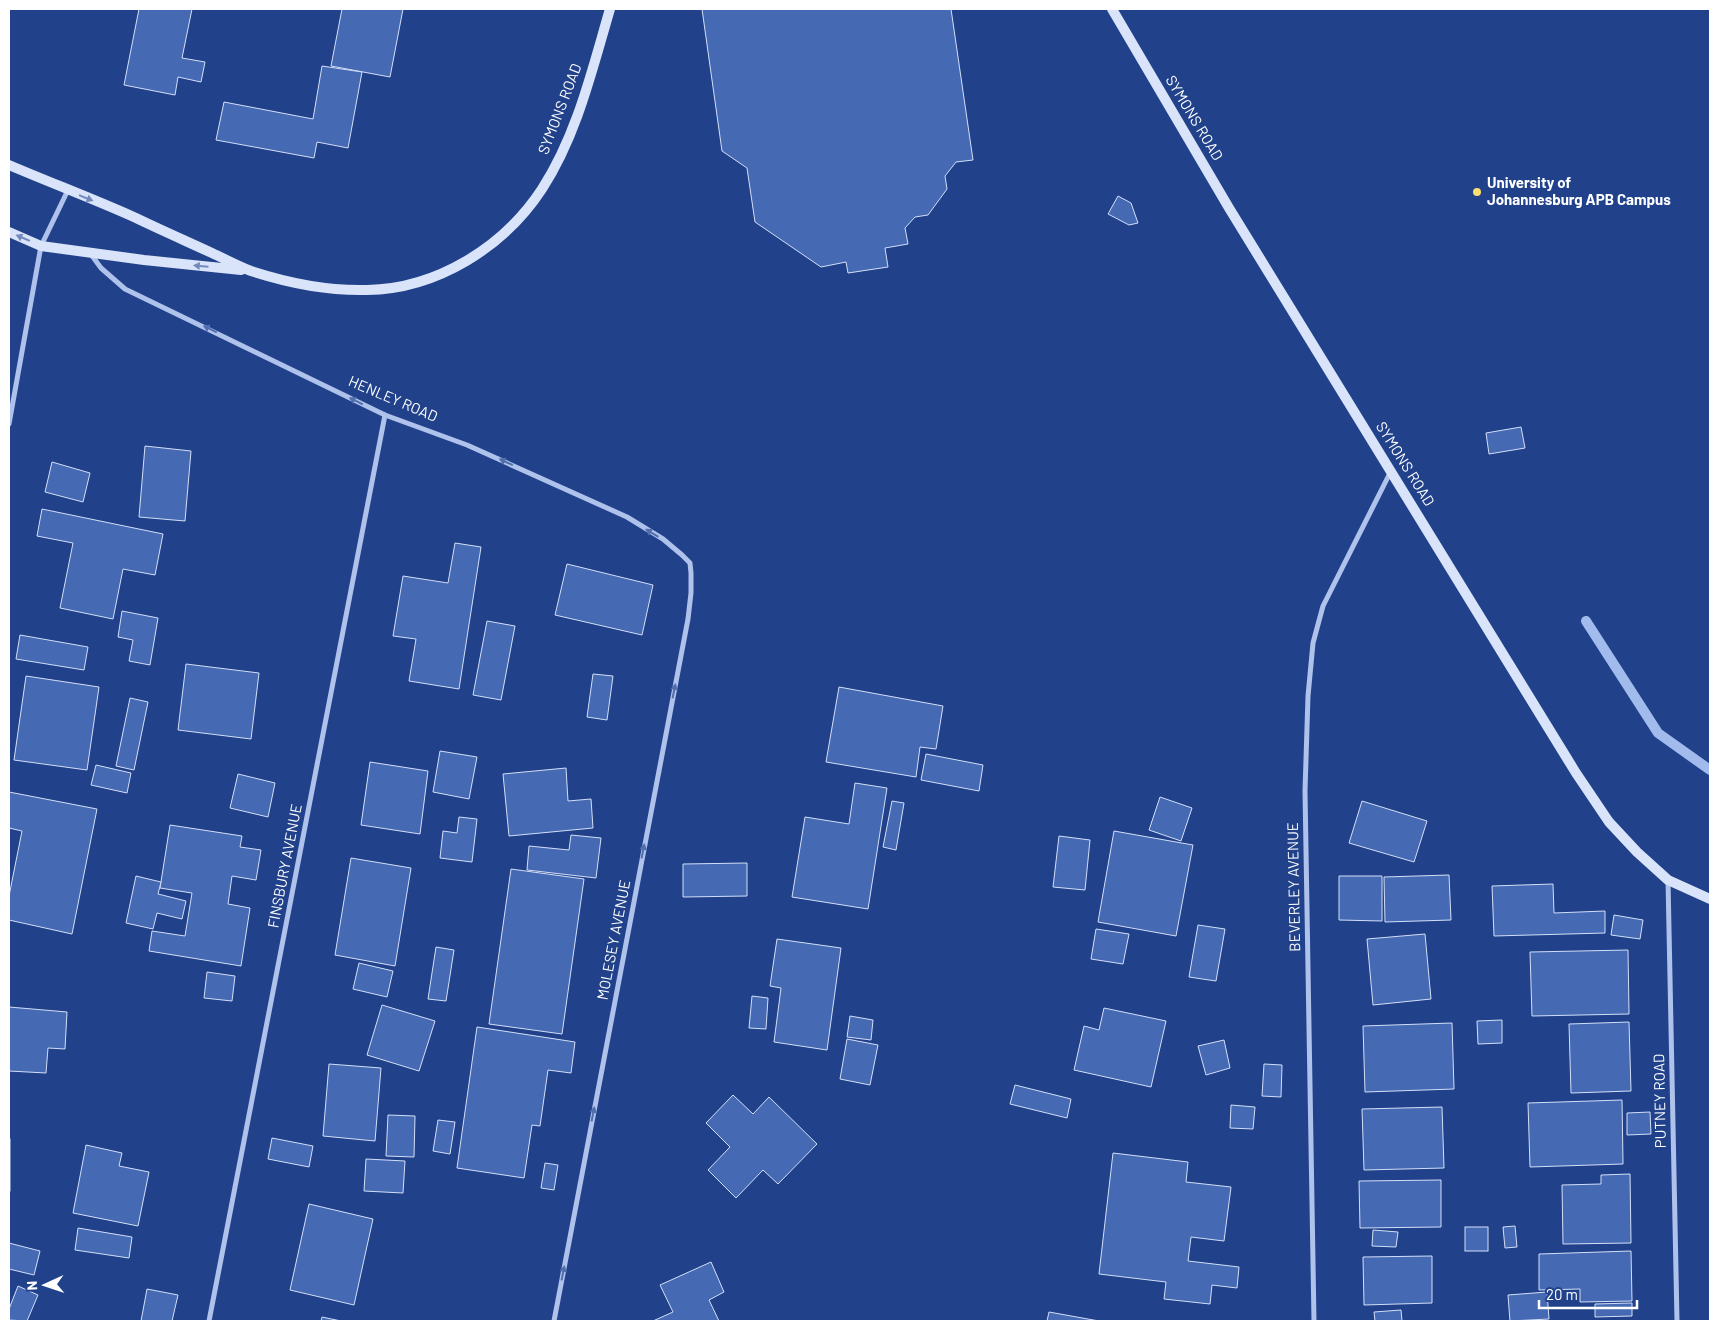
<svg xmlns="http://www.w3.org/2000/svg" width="1719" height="1330" font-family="Barlow,sans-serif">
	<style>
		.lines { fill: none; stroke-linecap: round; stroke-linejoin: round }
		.stream { stroke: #a1bbed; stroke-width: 10 }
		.building { fill: #4569b2; stroke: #d3dff8 }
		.minor { stroke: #aec2eb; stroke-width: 5 }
		.secondary { stroke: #d9e3f9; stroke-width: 10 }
		.oneway { fill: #748abc }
		.oneway2 { fill: #526fad }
		.poi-dot { fill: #f8e16f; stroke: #21428b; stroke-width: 2 }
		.labels { text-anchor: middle; stroke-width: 4.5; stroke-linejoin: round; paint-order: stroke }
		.street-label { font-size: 15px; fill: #fff; stroke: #21428b }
		.poi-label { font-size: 15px; font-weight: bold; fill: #fff; stroke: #21428b; text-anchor: start }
	</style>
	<rect width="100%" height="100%" fill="#21428b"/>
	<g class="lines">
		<!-- stream -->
		<path class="stream" d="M 1586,621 L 1658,733 L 1710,770"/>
	</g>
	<!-- building -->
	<g class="building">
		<path d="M 139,9 L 192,9 L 182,58 L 205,62 L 201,82 L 178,77 L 175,95 L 124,85 Z"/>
		<path d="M 342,9 L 403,9 L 390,77 L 331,66 Z"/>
		<path d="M 702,9 L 951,9 L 973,160 L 956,162 L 945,176 L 947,189 L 928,215 L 915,217 L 905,228 L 908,244 L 885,248 L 888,267 L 848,273 L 846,262 L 821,267 L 755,222 L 747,168 L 722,151 Z"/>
		<path d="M 322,66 L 362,72 L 348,148 L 317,142 L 314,158 L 216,140 L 224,102 L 313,119 Z"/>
		<path d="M 1118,196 L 1131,203 L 1138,223 L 1129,225 L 1108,214 Z"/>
		<path d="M 1521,427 L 1525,448 L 1489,454 L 1486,433 Z"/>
		<path d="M 145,446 L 191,451 L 185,521 L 139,517 Z"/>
		<path d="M 52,462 L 90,473 L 83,502 L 45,492 Z"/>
		<path d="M 42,509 L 163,534 L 155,575 L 123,569 L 113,619 L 60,608 L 73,543 L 37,536 Z"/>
		<path d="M 455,543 L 481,547 L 459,689 L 409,681 L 416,639 L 393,636 L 403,576 L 448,583 Z"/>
		<path d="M 567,564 L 653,585 L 642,635 L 555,615 Z"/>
		<path d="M 122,611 L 158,618 L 150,665 L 129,661 L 133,640 L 118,637 Z"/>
		<path d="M 487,621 L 515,626 L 501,700 L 473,695 Z"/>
		<path d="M 20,635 L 88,647 L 84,670 L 16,659 Z"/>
		<path d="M 186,664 L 259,673 L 251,739 L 178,730 Z"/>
		<path d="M 593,674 L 613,676 L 607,720 L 587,717 Z"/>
		<path d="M 26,676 L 99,687 L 87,770 L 14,760 Z"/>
		<path d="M 839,687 L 943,706 L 936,749 L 920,747 L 916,777 L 826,762 Z"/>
		<path d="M 130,698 L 148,702 L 134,770 L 116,766 Z"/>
		<path d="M 440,751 L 477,757 L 469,799 L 433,792 Z"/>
		<path d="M 926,754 L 983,765 L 979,791 L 921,780 Z"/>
		<path d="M 370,762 L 428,771 L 420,834 L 361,825 Z"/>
		<path d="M 96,765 L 131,773 L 127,793 L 91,785 Z"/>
		<path d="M 566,768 L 568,801 L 591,799 L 593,828 L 509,836 L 503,774 Z"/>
		<path d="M 238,774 L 275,783 L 268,817 L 230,808 Z"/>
		<path d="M 855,783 L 887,788 L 868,909 L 792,897 L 805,817 L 849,824 Z"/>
		<path d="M 9,792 L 97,809 L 72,934 L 9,920 L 9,896 L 22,831 L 9,828 Z"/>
		<path d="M 1160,797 L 1192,808 L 1181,841 L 1149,830 Z"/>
		<path d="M 892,801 L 904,803 L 896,850 L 883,847 Z"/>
		<path d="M 1362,801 L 1427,821 L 1414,862 L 1349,843 Z"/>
		<path d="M 459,817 L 477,819 L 472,862 L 440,858 L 443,831 L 457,833 Z"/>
		<path d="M 170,825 L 242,836 L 240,847 L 261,850 L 256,880 L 232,876 L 228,904 L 250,908 L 241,966 L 149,951 L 152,931 L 185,936 L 192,893 L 160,888 Z"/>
		<path d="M 1114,831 L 1193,845 L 1176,936 L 1098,922 Z"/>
		<path d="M 571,835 L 601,838 L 596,878 L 527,870 L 529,846 L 569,850 Z"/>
		<path d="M 1059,836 L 1090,840 L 1085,890 L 1053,887 Z"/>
		<path d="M 351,858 L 411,868 L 395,966 L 335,955 Z"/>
		<path d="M 747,863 L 747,896 L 683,897 L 683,864 Z"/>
		<path d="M 511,869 L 584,879 L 562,1034 L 489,1024 Z"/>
		<path d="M 1449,875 L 1451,920 L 1385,922 L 1384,877 Z"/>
		<path d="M 136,876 L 161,882 L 158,894 L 186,901 L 182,919 L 157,913 L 153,929 L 126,923 Z"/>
		<path d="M 1339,876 L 1382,876 L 1382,921 L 1339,920 Z"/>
		<path d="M 1553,884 L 1554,913 L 1605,911 L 1605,933 L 1494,936 L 1492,886 Z"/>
		<path d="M 1614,915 L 1643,920 L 1640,939 L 1611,935 Z"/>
		<path d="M 1198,925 L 1225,929 L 1216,981 L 1189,977 Z"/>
		<path d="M 1096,929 L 1129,934 L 1123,964 L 1091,959 Z"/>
		<path d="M 1425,934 L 1431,999 L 1373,1005 L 1367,939 Z"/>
		<path d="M 777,939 L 841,948 L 827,1050 L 774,1042 L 781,988 L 770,986 Z"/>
		<path d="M 436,947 L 454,950 L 446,1001 L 428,999 Z"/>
		<path d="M 1628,950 L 1629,1014 L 1532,1016 L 1530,952 Z"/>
		<path d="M 359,963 L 393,971 L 387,997 L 353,989 Z"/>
		<path d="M 207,972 L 235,976 L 232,1001 L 204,998 Z"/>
		<path d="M 752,996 L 768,998 L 766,1029 L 749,1028 Z"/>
		<path d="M 382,1005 L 435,1021 L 419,1071 L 367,1055 Z"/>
		<path d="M 9,1007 L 67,1012 L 65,1049 L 48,1048 L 46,1073 L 9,1071 Z"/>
		<path d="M 1104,1008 L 1166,1021 L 1151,1087 L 1074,1070 L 1084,1026 L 1099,1030 Z"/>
		<path d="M 850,1016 L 873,1020 L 871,1040 L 847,1037 Z"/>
		<path d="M 1502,1020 L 1502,1043 L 1478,1044 L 1477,1021 Z"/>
		<path d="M 1629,1022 L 1631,1091 L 1571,1093 L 1569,1024 Z"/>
		<path d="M 1452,1023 L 1454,1089 L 1365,1092 L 1363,1026 Z"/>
		<path d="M 477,1027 L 575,1042 L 571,1073 L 548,1070 L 540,1126 L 532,1125 L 524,1178 L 457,1168 Z"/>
		<path d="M 847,1039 L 878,1045 L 870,1085 L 840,1079 Z"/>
		<path d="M 1224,1040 L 1230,1068 L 1206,1075 L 1198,1046 Z"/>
		<path d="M 329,1064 L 381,1068 L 375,1141 L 323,1136 Z"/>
		<path d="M 1264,1064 L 1282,1065 L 1281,1097 L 1262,1096 Z"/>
		<path d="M 1015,1085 L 1071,1099 L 1067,1118 L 1010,1104 Z"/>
		<path d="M 733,1095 L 753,1114 L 769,1097 L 817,1144 L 778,1184 L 763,1170 L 736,1198 L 708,1170 L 730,1147 L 706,1123 Z"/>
		<path d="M 1622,1100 L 1623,1164 L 1530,1167 L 1528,1103 Z"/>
		<path d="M 1231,1105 L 1255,1107 L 1253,1129 L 1230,1128 Z"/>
		<path d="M 1442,1107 L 1444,1168 L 1364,1170 L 1362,1109 Z"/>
		<path d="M 1650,1112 L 1651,1134 L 1627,1135 L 1627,1113 Z"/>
		<path d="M 388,1115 L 415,1116 L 414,1157 L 386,1156 Z"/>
		<path d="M 438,1120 L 455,1122 L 450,1154 L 433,1151 Z"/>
		<path d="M 272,1138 L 313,1146 L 309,1167 L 268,1159 Z"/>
		<rect x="9" y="1139" width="1" height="52"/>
		<path d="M 86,1145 L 122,1153 L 119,1166 L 149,1172 L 138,1226 L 73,1213 Z"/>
		<path d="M 1113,1153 L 1188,1162 L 1186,1182 L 1231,1187 L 1224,1241 L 1191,1237 L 1188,1261 L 1239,1267 L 1237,1288 L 1212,1285 L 1210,1304 L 1164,1299 L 1166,1282 L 1099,1274 Z"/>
		<path d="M 366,1159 L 405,1161 L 403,1193 L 364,1191 Z"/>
		<path d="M 545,1163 L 558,1165 L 554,1190 L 541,1188 Z"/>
		<path d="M 1630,1174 L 1631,1243 L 1563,1244 L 1562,1185 L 1601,1184 L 1601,1175 Z"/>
		<path d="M 1441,1180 L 1441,1227 L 1360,1228 L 1359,1181 Z"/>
		<path d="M 309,1204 L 373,1219 L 354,1305 L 290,1290 Z"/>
		<path d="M 1515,1226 L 1517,1247 L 1505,1248 L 1503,1227 Z"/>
		<rect x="1465" y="1227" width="23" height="24"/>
		<path d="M 78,1228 L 132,1237 L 129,1258 L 75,1250 Z"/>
		<path d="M 1373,1230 L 1398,1232 L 1396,1247 L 1372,1246 Z"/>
		<path d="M 9,1243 L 40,1251 L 34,1275 L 9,1269 Z"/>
		<path d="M 1631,1251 L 1632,1301 L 1580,1302 L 1580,1289 L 1539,1290 L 1539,1254 Z"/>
		<path d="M 1432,1256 L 1432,1303 L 1364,1305 L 1363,1257 Z"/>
		<path d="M 711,1262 L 724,1292 L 709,1300 L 719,1321 L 653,1321 L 673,1312 L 660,1285 Z"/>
		<path d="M 18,1286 L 38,1295 L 27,1321 L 9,1320 L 9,1309 Z"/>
		<path d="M 147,1289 L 178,1295 L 172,1321 L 141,1321 Z"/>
		<path d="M 1547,1292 L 1549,1319 L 1510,1321 L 1508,1295 Z"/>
		<path d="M 1632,1303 L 1632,1316 L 1595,1317 L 1595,1304 Z"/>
		<path d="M 1401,1310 L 1402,1321 L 1375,1321 L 1374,1312 Z"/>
		<path d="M 1049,1312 L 1099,1321 L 1047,1321 Z"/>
		<path d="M 322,1317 L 341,1321 L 321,1321 Z"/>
	</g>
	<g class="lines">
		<!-- minor -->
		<g class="minor">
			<path d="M 90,253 L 101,268 L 125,289 L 385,415 L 467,445 L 627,517 L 663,539 L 682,555 L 690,563 L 691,573 L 691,593 L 688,619 L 554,1321"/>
			<path d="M 9,424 L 41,246 L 68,190"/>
			<path d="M 1668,880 L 1677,1321"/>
			<path d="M 209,1321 L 385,415"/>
			<path d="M 1314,1321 L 1305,791 L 1308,696 L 1313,643 L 1323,606 L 1391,471"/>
		</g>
		<!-- secondary -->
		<g class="secondary">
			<path d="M 1112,9 L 1229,208 L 1576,773 L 1609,822 L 1637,852 L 1668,880 L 1710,899"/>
			<path d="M 9,165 C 51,183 94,199 136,218 C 161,230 186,241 212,253 C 225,259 238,266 251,271 C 288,283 328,291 367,290 C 437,289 504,247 542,189 C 577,135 592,70 610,9"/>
			<path d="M 9,232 L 41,246 L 144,260 L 241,270"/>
		</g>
	</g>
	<!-- one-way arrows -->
	<defs><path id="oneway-solid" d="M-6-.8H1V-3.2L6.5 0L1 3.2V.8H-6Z" transform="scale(1.25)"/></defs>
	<g class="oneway">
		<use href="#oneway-solid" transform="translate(86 198) rotate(22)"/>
		<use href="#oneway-solid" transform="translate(23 238) rotate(-157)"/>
		<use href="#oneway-solid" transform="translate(201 266) rotate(-175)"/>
	</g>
	<g class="oneway2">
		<use href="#oneway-solid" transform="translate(210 329) rotate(-154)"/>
		<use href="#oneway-solid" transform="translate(356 401) rotate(-154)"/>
		<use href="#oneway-solid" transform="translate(506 462) rotate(-155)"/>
		<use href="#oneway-solid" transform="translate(652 533) rotate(-149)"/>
		<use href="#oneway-solid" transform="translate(674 691) rotate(-79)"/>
		<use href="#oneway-solid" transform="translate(643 851) rotate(-79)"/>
		<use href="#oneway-solid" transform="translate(593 1114) rotate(-79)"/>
		<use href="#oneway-solid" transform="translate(563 1273) rotate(-79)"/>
	</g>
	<!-- markers -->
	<circle class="poi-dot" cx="1477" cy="192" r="5"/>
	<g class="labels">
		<!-- street labels -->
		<g class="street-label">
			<text transform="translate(560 109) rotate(-69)" y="5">SYMONS ROAD</text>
			<text transform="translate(1194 118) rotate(59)" y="5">SYMONS ROAD</text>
			<text transform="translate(393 399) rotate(23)" y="5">HENLEY ROAD</text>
			<text transform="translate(1405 464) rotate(58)" y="5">SYMONS ROAD</text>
			<text transform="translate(285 866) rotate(-79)" y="5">FINSBURY AVENUE</text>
			<text transform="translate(1294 887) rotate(-91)" y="5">BEVERLEY AVENUE</text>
			<text transform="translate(614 940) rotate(-79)" y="5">MOLESEY AVENUE</text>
			<text transform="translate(1660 1101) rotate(-91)" y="5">PUTNEY ROAD</text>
		</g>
		<!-- poi labels -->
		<g class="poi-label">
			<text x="1487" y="188">University of<tspan x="1487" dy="17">Johannesburg APB Campus</tspan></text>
		</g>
	</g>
	<!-- border -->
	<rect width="1719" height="1330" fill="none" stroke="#ffffff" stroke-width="20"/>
	<!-- north arrow -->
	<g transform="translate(45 1285) rotate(267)" stroke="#21428b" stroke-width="4" paint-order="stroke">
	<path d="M0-4L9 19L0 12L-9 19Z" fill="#ffffff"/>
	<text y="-8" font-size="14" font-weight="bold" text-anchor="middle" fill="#ffffff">N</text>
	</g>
	<!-- scale -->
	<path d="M1539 1300v8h98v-8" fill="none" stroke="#ffffff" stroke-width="2.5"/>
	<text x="1546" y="1300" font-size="15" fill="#ffffff" stroke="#21428b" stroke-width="4" paint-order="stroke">20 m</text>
</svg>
